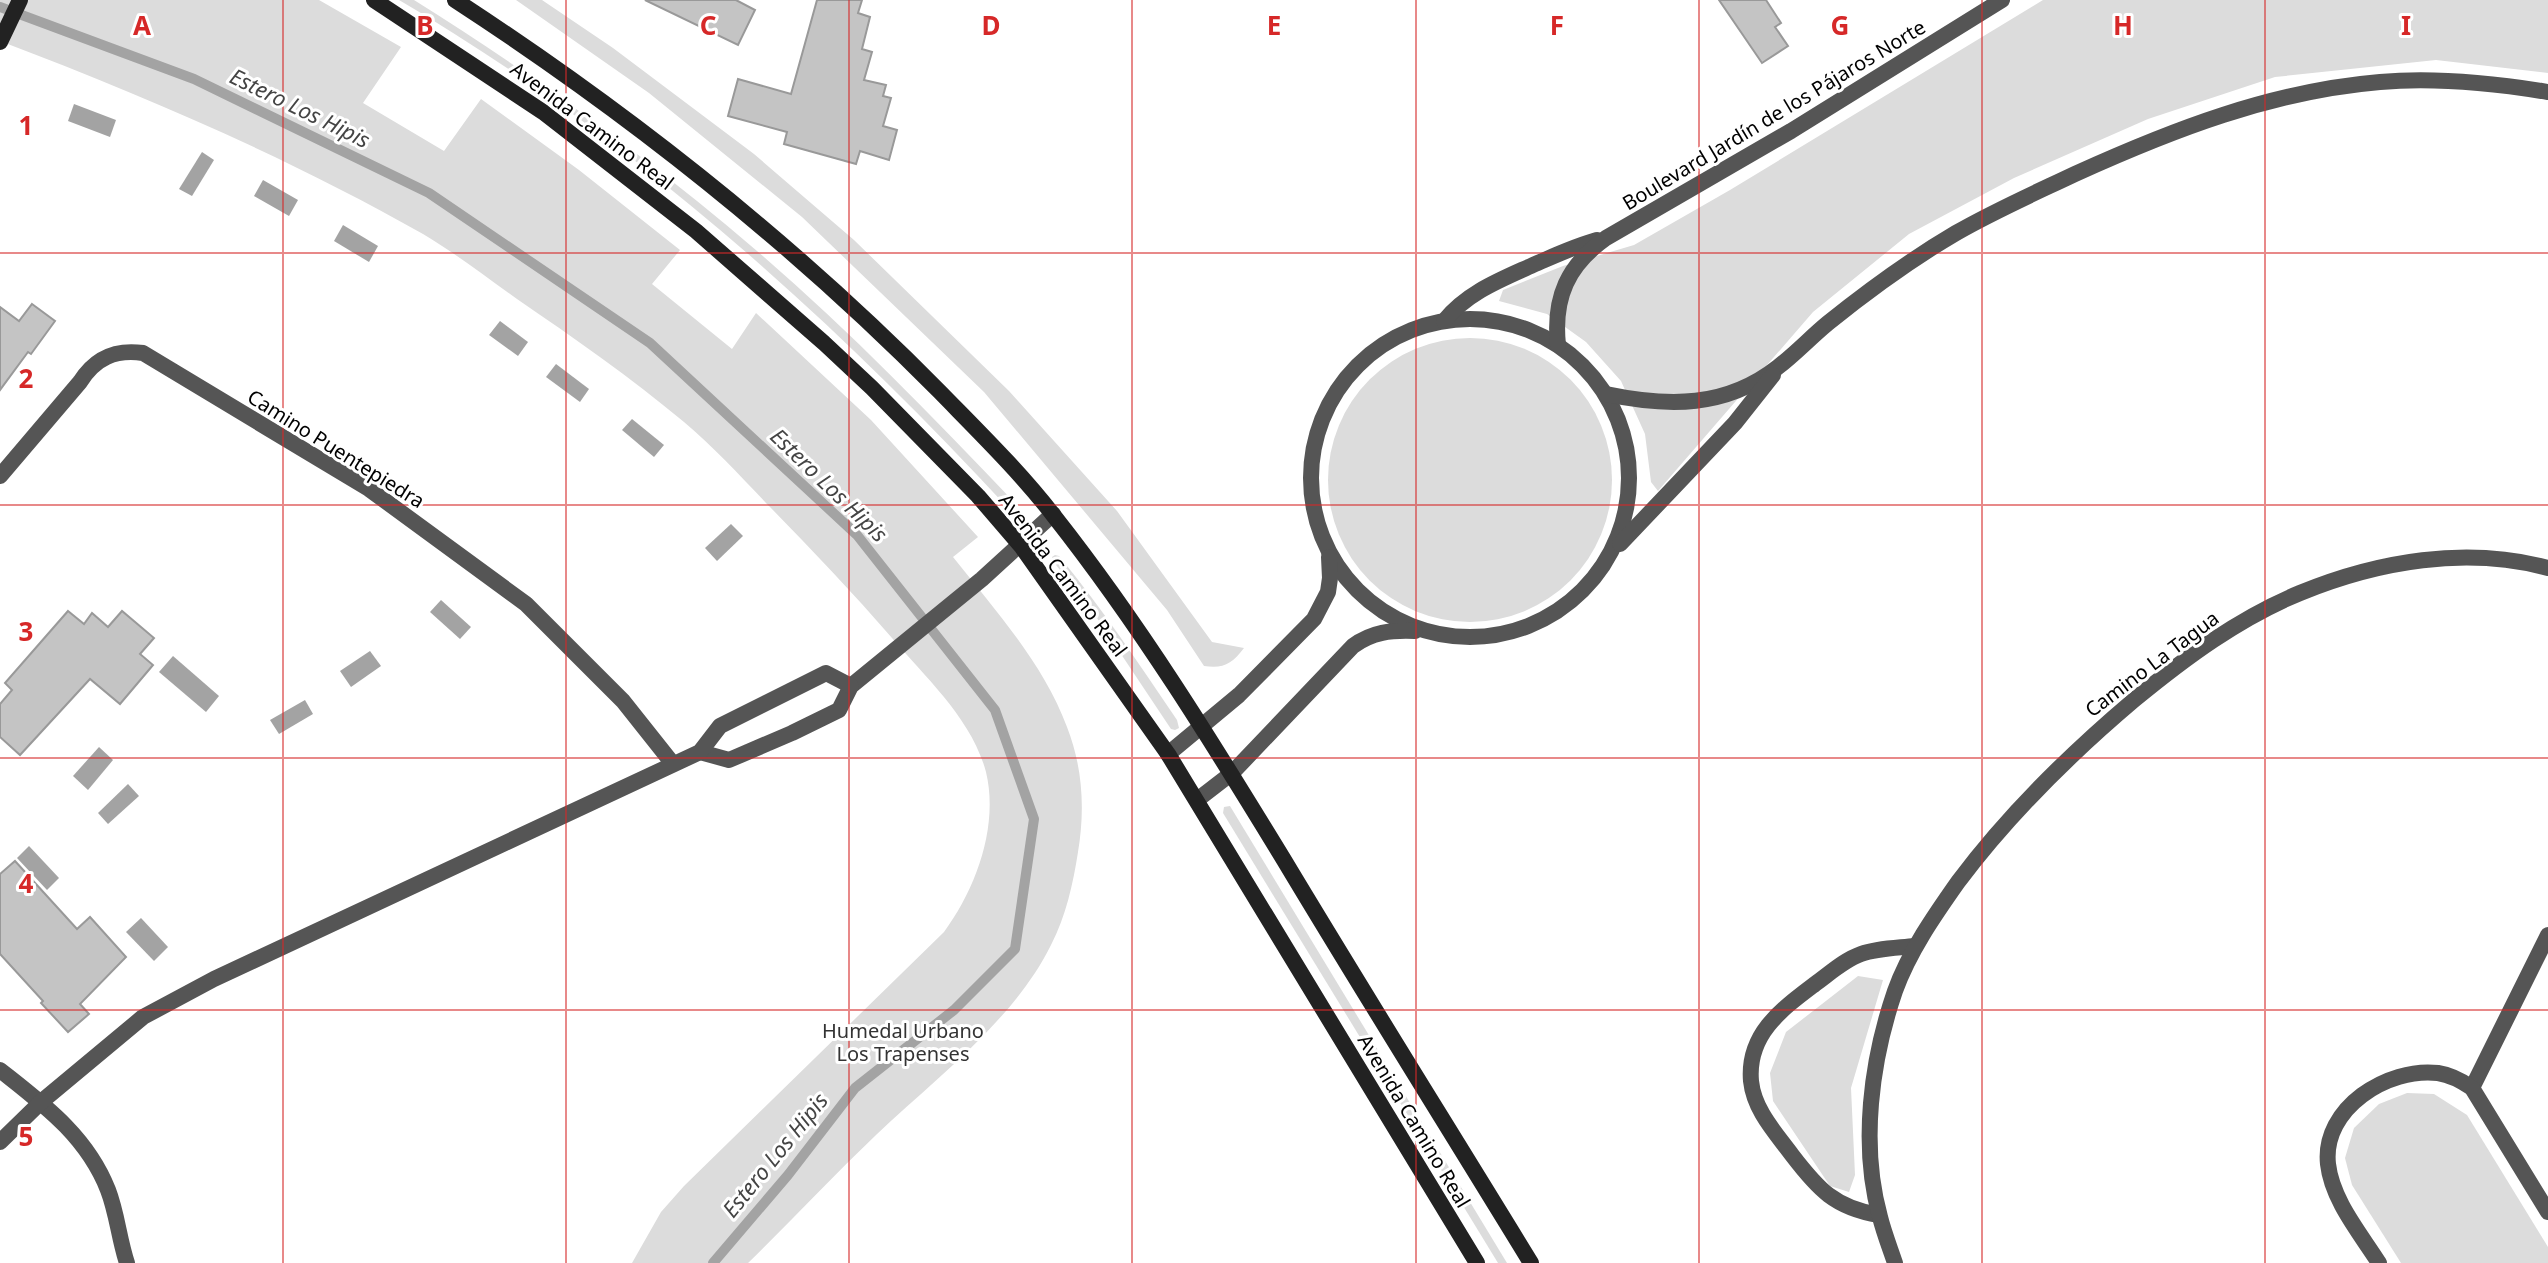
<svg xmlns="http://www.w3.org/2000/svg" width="2548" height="1263" font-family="'Noto Sans',sans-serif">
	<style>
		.green { fill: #dcdcdc }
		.water { fill: #a3a3a3 }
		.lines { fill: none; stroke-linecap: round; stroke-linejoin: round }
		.stream { stroke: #a3a3a3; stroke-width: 10 }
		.building { fill: #c4c4c4; stroke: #999; stroke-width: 2 }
		.street { stroke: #555; stroke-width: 16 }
		.secondary { stroke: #222; stroke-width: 16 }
		.grid { fill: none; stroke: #d62828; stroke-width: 2; stroke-opacity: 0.55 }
		.labels { text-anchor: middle; stroke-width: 6; stroke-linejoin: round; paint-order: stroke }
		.street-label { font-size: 20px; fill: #000; stroke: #fff }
		.park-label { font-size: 20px; fill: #333; stroke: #fff }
		.water-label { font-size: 22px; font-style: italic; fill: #444; stroke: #fff }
		.grid-label { font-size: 26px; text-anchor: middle; font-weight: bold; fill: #d62828; stroke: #fff; stroke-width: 6; stroke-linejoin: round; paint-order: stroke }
	</style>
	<rect width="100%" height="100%" fill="#fff"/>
	<!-- green -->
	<g class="green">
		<path d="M 0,0 L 319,0 L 401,47 L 363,103 L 444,151 L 481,99 L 579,170 L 680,250 L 652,284 L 732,349 L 756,313 L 871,420 L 978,537 L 953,557 C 995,610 1043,663 1067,727 C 1083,768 1085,810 1078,852 C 1073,884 1066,916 1051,945 C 1014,1020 936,1078 876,1135 C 832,1177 791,1221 748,1263 L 632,1263 L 661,1212 L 684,1186 L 944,932 C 976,889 999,826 986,772 C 972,719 926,678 892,638 C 853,593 812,550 770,507 C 742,478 715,448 684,422 C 630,377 574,338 517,299 C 486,277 455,253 423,234 C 287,157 145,96 0,41 Z"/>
		<path d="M 399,0 L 414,0 C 534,75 650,159 757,251 C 848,329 931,415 1014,502 L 1012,507 L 1007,507 C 828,313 627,134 399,0 Z"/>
		<path d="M 516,0 L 542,0 L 613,48 L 754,154 L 854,240 L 1009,391 L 1117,511 L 1212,642 L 1244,648 C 1232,664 1223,669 1204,666 L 1167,610 L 984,392 L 802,217 L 649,93 Z"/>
		<path d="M 2043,0 L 2548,0 L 2548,73 L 2436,60 L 2275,77 L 2148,119 L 2014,178 L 1909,234 L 1813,312 L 1658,491 L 1651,482 L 1645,434 L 1621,381 L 1586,342 L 1547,314 L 1499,301 L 1503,290 L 1563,266 L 1634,245 L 1730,190 Z"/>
		<circle cx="1470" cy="480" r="142"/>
		<path d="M 1055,555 L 1059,556 C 1102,608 1139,664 1177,720 L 1179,728 L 1175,730 L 1171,729 L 1097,618 L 1053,561 L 1052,557 Z"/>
		<path d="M 1230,806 L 1507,1263 L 1498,1263 L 1223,813 L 1224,807 Z"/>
		<path d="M 1858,976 L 1883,980 L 1851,1088 L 1855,1175 L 1849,1192 L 1830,1186 L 1773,1101 L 1770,1073 L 1786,1032 Z"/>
		<path d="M 2407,1093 L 2434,1094 L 2467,1115 L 2548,1247 L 2548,1263 L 2401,1263 L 2352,1185 L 2345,1158 L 2354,1128 L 2379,1104 Z"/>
	</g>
	<!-- water -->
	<g class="water">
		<path d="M 74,104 L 116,120 L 110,137 L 68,121 Z"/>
		<path d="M 202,152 L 214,160 L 192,196 L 179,189 Z"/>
		<path d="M 263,180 L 298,200 L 289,216 L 254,196 Z"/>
		<path d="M 343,225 L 378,246 L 369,262 L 334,241 Z"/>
		<path d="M 500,321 L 528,342 L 518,356 L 489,335 Z"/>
		<path d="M 556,364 L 589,389 L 580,402 L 546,377 Z"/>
		<path d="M 632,419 L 664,445 L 654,457 L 622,430 Z"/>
		<path d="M 731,524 L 743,536 L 717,561 L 705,548 Z"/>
		<path d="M 441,600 L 471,627 L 460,639 L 430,612 Z"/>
		<path d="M 370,651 L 381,666 L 351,687 L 340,671 Z"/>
		<path d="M 173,656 L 219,696 L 206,712 L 159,672 Z"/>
		<path d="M 305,700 L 313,714 L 279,734 L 270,720 Z"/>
		<path d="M 99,747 L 113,760 L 88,790 L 73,776 Z"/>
		<path d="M 128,784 L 139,796 L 108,824 L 98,813 Z"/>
		<path d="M 29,846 L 59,878 L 47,890 L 17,858 Z"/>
		<path d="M 141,918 L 168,947 L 154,961 L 126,932 Z"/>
	</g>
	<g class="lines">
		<!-- stream -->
		<path class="stream" d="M 0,7 L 194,79 L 429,193 L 650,343 L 857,535 L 995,710 L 1034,819 L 1015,949 L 954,1010 L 855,1088 L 788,1175 L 713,1263"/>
	</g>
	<!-- building -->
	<g class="building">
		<path d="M 645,0 L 736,0 L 755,10 L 738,45 Z"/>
		<path d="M 817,0 L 862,0 L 858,13 L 870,17 L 862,49 L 872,52 L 864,80 L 886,85 L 883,96 L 891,98 L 883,126 L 897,130 L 889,160 L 860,151 L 856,164 L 784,144 L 787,132 L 728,116 L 738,79 L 791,94 Z"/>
		<path d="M 1719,0 L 1766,0 L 1781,23 L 1775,27 L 1788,46 L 1762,63 Z"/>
		<path d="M 32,304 L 55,321 L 31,354 L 28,352 L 0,390 L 0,307 L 19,321 Z"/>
		<path d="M 68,611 L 84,624 L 92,613 L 108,627 L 122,611 L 154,638 L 140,654 L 153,665 L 120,704 L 90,679 L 20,755 L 0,737 L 0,704 L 12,690 L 5,683 Z"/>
		<path d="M 15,861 L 77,929 L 90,917 L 126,957 L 80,1004 L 89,1014 L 68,1032 L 41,1003 L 43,1001 L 0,954 L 0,874 Z"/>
	</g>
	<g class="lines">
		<!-- street -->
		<g class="street">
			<circle cx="1470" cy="478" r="159"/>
			<path d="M 1444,321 C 1468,292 1500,280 1533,265 C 1554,256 1575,246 1597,240"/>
			<path d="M 1558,345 C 1553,297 1568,265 1606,238 L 1791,131 L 2002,0"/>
			<path d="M 1606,394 C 1668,407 1726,408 1778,367 C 1795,354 1811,337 1828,323 C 1869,290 1910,260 1956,233 C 1994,211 2035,193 2075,174 C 2172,130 2272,91 2380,82 C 2435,77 2493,83 2548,92"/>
			<path d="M 0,476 L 80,382 C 95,358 115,349 143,353 L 369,489 L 526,604 L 623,701 L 673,764"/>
			<path d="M 1620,544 L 1735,423 L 1773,375"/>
			<path d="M 700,752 L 729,760 L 792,733 L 839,710 L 851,686 L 982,579 L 1053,514"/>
			<path d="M 1168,754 L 1239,695 L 1314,619 L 1328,592 L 1330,578 L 1329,557"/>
			<path d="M 1197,800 L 1232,773 L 1353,646 C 1372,632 1391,630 1415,631"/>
			<path d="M 0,1070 C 43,1104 87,1136 108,1190 C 117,1213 119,1239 127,1263"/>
			<path d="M 2472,1088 L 2548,935"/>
			<path d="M 0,1142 L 41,1102 L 143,1017 L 214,979 L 700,752 L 720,726 L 826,673 L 851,686"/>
			<path d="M 1879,1215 C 1835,1208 1818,1189 1792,1155 C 1775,1132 1754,1110 1751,1081 C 1747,1034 1782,1009 1815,984 C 1829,974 1844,960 1861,954 C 1878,948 1898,948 1915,946"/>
			<path d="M 1895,1263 C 1890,1248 1884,1233 1880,1217 C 1860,1145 1871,1061 1895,991 C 1909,952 1934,916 1958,882 C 2009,814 2069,755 2134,700 C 2185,658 2239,618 2300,593 C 2378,561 2466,546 2548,568"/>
			<path d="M 2379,1263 C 2360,1233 2332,1200 2328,1164 C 2322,1108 2388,1067 2438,1073 C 2451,1075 2462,1081 2472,1088 L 2548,1212"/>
		</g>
		<!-- secondary -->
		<g class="secondary">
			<path d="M 374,0 L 543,112 L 696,231 L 824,343 L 872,388 L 978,496 L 1021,546 L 1168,754 L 1477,1263"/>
			<path d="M 455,0 C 630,114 793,243 940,392 C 979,432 1020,472 1054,516 C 1140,625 1212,742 1284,860 C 1365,995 1449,1129 1531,1263"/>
			<path d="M 0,42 L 20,0"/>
		</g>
	</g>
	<!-- grid -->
	<path class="grid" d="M 283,0 L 283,1263M 566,0 L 566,1263M 849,0 L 849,1263M 1132,0 L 1132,1263M 1416,0 L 1416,1263M 1699,0 L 1699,1263M 1982,0 L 1982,1263M 2265,0 L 2265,1263M 0,253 L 2548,253M 0,505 L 2548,505M 0,758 L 2548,758M 0,1010 L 2548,1010"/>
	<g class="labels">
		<!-- street labels -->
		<g class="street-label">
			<text transform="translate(1774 115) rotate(-31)" y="7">Boulevard Jardín de los Pájaros Norte</text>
			<text transform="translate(592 126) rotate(37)" y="7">Avenida Camino Real</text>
			<text transform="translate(336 449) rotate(32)" y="7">Camino Puentepiedra</text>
			<text transform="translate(1063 575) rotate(53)" y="7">Avenida Camino Real</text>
			<text transform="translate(2152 664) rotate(-37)" y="7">Camino La Tagua</text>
			<text transform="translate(1414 1121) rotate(59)" y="7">Avenida Camino Real</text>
		</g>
		<!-- park labels -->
		<g class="park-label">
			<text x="903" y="1038">Humedal Urbano<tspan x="903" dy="23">Los Trapenses</tspan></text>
		</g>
		<!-- water labels -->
		<g class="water-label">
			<text transform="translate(300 108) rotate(26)" y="8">Estero Los Hipis</text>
			<text transform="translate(829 485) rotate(44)" y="8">Estero Los Hipis</text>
			<text transform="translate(775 1155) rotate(-51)" y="8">Estero Los Hipis</text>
		</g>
	</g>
	<g class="grid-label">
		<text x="142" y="35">A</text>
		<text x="425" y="35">B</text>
		<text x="708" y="35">C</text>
		<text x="991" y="35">D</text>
		<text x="1274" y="35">E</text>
		<text x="1557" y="35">F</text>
		<text x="1840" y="35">G</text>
		<text x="2123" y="35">H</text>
		<text x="2406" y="35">I</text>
		<text x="26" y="135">1</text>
		<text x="26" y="388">2</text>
		<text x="26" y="641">3</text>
		<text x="26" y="893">4</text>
		<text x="26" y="1146">5</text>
	</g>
</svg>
